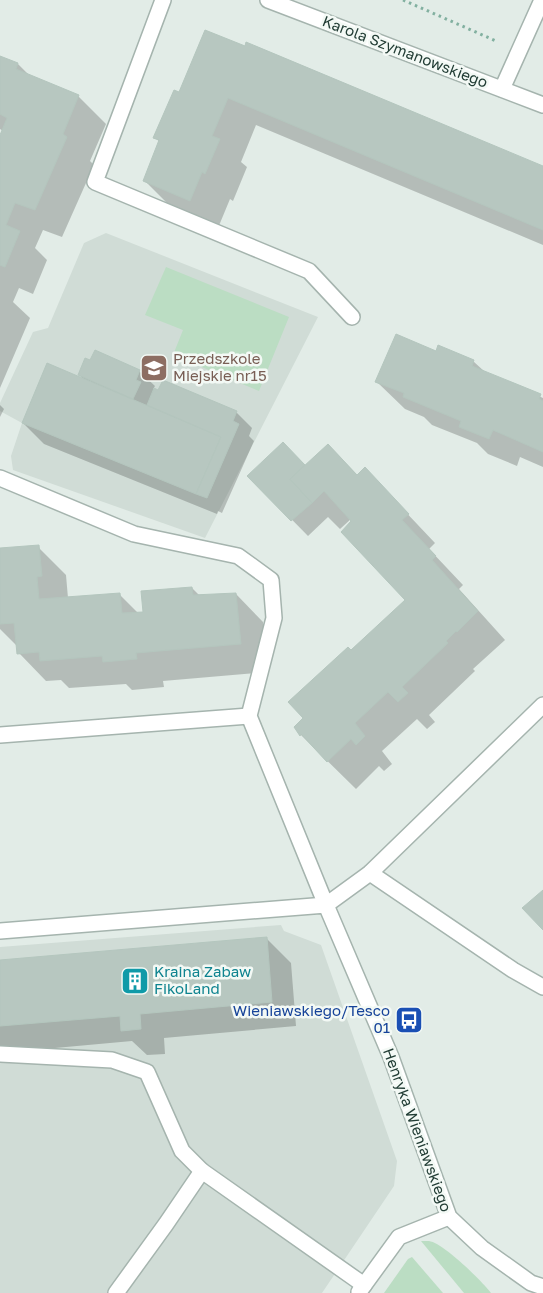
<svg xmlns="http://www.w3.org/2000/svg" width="543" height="1293" font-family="'Golos Text',sans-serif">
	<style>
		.built { fill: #d0dcd6 }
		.green { fill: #bbddc3 }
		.shadow { fill: #0003 }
		.building { fill: #b7c7c0; stroke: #b4c6be }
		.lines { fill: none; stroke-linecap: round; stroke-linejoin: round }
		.minor-casing { stroke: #a5b4ae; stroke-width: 18 }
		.path { stroke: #82b0a0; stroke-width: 3; stroke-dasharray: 2.5 4; stroke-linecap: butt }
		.minor { stroke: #fff; stroke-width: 15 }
		.labels { text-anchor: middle; stroke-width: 5; stroke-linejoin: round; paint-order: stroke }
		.street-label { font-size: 15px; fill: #223d35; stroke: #f3f9f5 }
		.education-label { font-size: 15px; fill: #785e54; stroke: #f3f9f5; text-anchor: start }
		.culture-label { font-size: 15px; fill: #0d838f; stroke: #f3f9f5; text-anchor: start }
		.transit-label { font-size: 15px; fill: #164399; stroke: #f3f9f5; text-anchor: end }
	</style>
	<rect width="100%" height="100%" fill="#e2ece7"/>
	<!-- built -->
	<g class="built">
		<path d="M 106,233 L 318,317 L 205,538 L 13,470 L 11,456 L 22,423 L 0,411 L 0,403 L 33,332 L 48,328 L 84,243 Z"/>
		<path d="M 281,925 L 284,931 L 321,945 L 397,1161 L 394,1186 L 322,1293 L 0,1293 L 0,947 Z"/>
	</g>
	<!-- green -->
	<g class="green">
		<path d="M 166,267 L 289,317 L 259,391 L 173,355 L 183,330 L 145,315 Z"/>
		<path d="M 421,1241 C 422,1241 428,1241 429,1241 C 443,1243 482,1281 491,1293 L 464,1293 Z"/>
		<path d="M 412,1257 L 443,1293 L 384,1293 L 408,1259 Z"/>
	</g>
	<!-- shadow -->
	<g class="shadow">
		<path d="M 206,31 L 543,167 L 543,245 L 256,125 L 241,162 L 247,167 L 233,201 L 230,199 L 218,228 L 172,208 L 144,180 L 160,142 L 155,138 L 180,94 Z"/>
		<path d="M 0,57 L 18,64 L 30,76 L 78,96 L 106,124 L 90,161 L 94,165 L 62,237 L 43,230 L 35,248 L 47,260 L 33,294 L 19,288 L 13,302 L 30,318 L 0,388 L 0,138 L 3,131 L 0,129 Z"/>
		<path d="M 437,353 L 473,361 L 485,372 L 543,398 L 543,467 L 520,457 L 517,466 L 488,454 L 477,443 L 432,425 L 424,417 L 405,409 L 377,382 Z"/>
		<path d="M 139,371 L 155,386 L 153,389 L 236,412 L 252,428 L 249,436 L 254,441 L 222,513 L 218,511 L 217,514 L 44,444 L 23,423 L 84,380 L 80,375 Z"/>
		<path d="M 0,405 L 4,409 L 0,417 Z"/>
		<path d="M 328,445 L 358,476 L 365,469 L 435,543 L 429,549 L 463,585 L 459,589 L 505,640 L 473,669 L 475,671 L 429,715 L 435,722 L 427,729 L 417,719 L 382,751 L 392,764 L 384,771 L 379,766 L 356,789 L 301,735 L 295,727 L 304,718 L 352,652 L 407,600 L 351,519 L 340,529 L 328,517 L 308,536 L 249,476 L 299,460 L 305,467 Z"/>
		<path d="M 38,547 L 66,575 L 68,598 L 119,594 L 138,613 L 144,613 L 192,588 L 200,596 L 236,594 L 263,622 L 268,672 L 163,681 L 164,687 L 132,690 L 126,684 L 69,688 L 61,680 L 46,681 L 19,653 L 18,647 L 0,629 L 0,549 Z"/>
		<path d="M 267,939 L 291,963 L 296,1026 L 164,1038 L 165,1054 L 147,1055 L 132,1041 L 0,1053 L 0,961 Z"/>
	</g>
	<!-- building -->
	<g class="building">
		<path d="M 205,30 L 245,46 L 246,42 L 543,166 L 543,230 L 228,98 L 212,136 L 220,139 L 205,174 L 202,172 L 190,201 L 143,181 L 159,140 L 153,138 L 174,90 L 179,92 Z"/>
		<path d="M 0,56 L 18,63 L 16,69 L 79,95 L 63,134 L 67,137 L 35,210 L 15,203 L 6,225 L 20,231 L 5,267 L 0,265 L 0,135 L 7,118 L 0,114 Z"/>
		<path d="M 396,334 L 436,351 L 438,345 L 474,360 L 472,366 L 541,394 L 539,399 L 543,401 L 543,452 L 493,430 L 489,439 L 459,427 L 461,421 L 403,397 L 404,393 L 375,382 Z"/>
		<path d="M 95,350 L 140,370 L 136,380 L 141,382 L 133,399 L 78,375 L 85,358 L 90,360 Z"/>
		<path d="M 47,363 L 221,437 L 196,494 L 22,423 Z"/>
		<path d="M 163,380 L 237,411 L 233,421 L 239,424 L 207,498 L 196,494 L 221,437 L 147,405 L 154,388 L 158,390 Z"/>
		<path d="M 283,442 L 305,465 L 290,479 L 312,503 L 291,521 L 247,476 Z"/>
		<path d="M 328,444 L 357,475 L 365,467 L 409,514 L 402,520 L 436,556 L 432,560 L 478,611 L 457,632 L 456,631 L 446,641 L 448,643 L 402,687 L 408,693 L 398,702 L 388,692 L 355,723 L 365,736 L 356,745 L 351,739 L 327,762 L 301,734 L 300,736 L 294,727 L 303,718 L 288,702 L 348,647 L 351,650 L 405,600 L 341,532 L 351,521 L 324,491 L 312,503 L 290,479 Z"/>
		<path d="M 39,545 L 42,576 L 37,577 L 39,599 L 120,593 L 122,613 L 143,612 L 141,591 L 192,587 L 193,595 L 236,593 L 241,644 L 136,653 L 137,659 L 103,662 L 102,656 L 40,661 L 39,652 L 17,654 L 14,623 L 0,624 L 0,548 Z"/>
		<path d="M 543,890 L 543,930 L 522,908 Z"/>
		<path d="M 267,937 L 272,1002 L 140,1014 L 141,1029 L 121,1031 L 120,1016 L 0,1026 L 0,960 Z"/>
	</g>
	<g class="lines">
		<!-- minor casing -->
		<g class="minor-casing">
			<g id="minor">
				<path d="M 163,0 L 95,182 L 309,271 L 352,317"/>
				<path d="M 268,0 L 543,105"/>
				<path d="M 502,89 L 542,0"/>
				<path d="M 0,478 L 134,534 L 238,556 L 271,580 L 274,618 L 249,716 L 326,905 L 370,873 L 543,705"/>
				<path d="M 0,735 L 249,716"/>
				<path d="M 370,873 L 513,970 L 543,987"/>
				<path d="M 0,931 L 326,905 L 391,1057 L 449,1217 L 482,1248 L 531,1283 L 543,1287"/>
				<path d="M 0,1054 L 112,1060 L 147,1072 L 182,1151 L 202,1171"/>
				<path d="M 359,1292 L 399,1237 L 449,1217"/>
				<path d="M 116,1293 L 166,1224 L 202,1171 L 364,1285"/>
			</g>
		</g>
		<!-- path -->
		<path class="path" d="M 403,0 L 496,41"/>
		<!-- minor -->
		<use href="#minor" class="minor"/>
	</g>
	<!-- icons -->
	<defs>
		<g id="school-square" transform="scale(1.4375)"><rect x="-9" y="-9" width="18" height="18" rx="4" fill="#8d6e63" stroke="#f3f9f5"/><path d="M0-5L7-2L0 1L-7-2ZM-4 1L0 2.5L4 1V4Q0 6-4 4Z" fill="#fff"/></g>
		<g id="building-square" transform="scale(1.4375)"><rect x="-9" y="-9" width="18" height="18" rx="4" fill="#0f9aa8" stroke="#f3f9f5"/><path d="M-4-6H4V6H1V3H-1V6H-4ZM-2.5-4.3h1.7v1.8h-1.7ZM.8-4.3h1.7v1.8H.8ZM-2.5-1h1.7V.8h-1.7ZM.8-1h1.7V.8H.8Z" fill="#fff"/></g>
		<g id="bus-square" transform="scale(1.4375)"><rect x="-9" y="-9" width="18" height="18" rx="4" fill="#1a4fb4" stroke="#f3f9f5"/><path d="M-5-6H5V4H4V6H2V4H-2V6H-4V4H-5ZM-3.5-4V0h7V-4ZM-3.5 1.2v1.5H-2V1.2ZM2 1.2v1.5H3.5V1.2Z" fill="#fff"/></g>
	</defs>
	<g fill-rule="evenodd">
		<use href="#school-square" x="154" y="368"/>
		<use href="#building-square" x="135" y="981"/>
		<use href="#bus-square" x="409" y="1020"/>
	</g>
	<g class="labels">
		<!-- street labels -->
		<g class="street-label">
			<text transform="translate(405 52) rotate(21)" y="5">Karola Szymanowskiego</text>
			<text transform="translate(417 1130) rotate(70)" y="5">Henryka Wieniawskiego</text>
		</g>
		<!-- education labels -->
		<g class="education-label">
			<text x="173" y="364">Przedszkole<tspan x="173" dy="17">Miejskie nr15</tspan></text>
		</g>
		<!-- culture labels -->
		<g class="culture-label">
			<text x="154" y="977">Kraina Zabaw<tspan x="154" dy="17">FikoLand</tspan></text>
		</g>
		<!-- transit labels -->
		<g class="transit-label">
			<text x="390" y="1016">Wieniawskiego/Tesco<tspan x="390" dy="17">01</tspan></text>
		</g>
	</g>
</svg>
